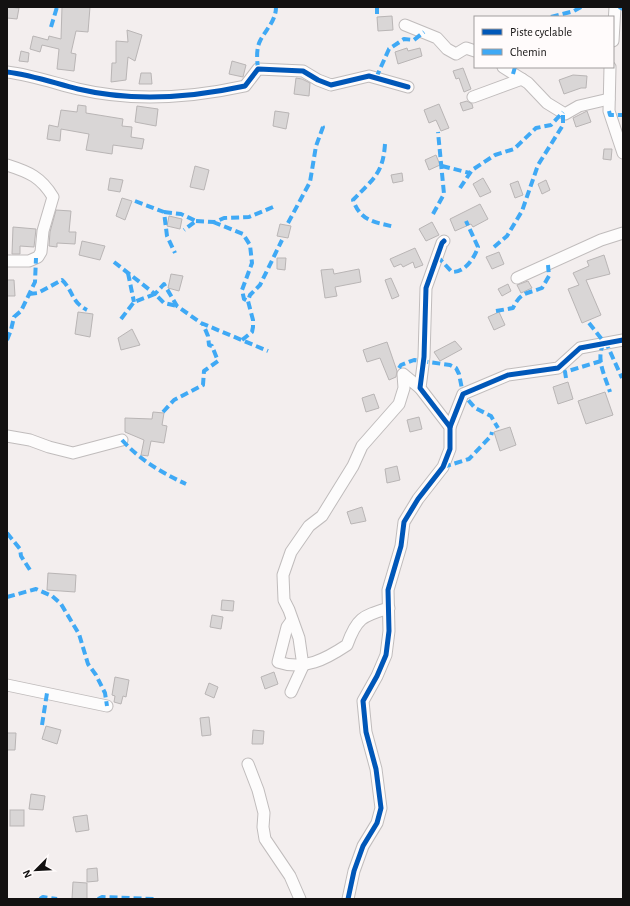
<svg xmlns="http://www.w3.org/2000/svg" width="630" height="906" font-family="'Alegreya Sans',sans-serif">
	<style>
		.building { fill: #d9d6d6; stroke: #b9b5b5 }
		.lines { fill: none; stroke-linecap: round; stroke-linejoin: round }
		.minor-casing { stroke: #c0bcbc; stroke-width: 13 }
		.minor { stroke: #fdfcfc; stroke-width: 11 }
		.quiet { stroke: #3fa9f5; stroke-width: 4; stroke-dasharray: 8 4; stroke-linecap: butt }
		.cycleway-casing { stroke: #fffbfb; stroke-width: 8 }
		.cycleway { stroke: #0057b8; stroke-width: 5 }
	</style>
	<rect width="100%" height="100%" fill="#f3eeee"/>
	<!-- building -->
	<g class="building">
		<path d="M 7,7 L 19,8 L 17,19 L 7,18 Z"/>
		<path d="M 62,7 L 90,7 L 88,32 L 76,31 L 71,53 L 76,54 L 74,71 L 57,69 L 59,49 L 42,45 L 40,52 L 30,49 L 33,36 L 48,40 L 49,36 L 61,39 Z"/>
		<path d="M 392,16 L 393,30 L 378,31 L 377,17 Z"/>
		<path d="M 127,30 L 142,35 L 135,61 L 128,57 L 126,80 L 111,82 L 112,63 L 116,63 L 116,41 L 128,42 Z"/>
		<path d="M 407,48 L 408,51 L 420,48 L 422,56 L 398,64 L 395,52 Z"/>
		<path d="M 21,51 L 29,53 L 28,62 L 19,61 Z"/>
		<path d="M 232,61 L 246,65 L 243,77 L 229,74 Z"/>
		<path d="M 463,68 L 471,89 L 464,92 L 459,78 L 456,79 L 453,71 Z"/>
		<path d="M 141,73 L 151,73 L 152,84 L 139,84 Z"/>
		<path d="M 573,75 L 587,76 L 586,88 L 581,88 L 564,94 L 559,80 Z"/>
		<path d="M 296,78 L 302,79 L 310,83 L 309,96 L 294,94 Z"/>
		<path d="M 467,101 L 472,104 L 473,108 L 463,111 L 460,103 Z"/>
		<path d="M 439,104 L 449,128 L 441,131 L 436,120 L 429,123 L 424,110 Z"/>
		<path d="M 78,105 L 86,106 L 86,113 L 123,119 L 122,126 L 132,127 L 131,137 L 144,139 L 142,149 L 113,145 L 112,154 L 86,150 L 89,134 L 61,129 L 60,141 L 47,139 L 49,125 L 58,127 L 61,110 L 77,112 Z"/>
		<path d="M 137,106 L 158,109 L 156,126 L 135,122 Z"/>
		<path d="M 275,111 L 289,113 L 286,129 L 273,126 Z"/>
		<path d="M 587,111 L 591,122 L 576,127 L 573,118 Z"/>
		<path d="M 604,149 L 612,149 L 611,160 L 603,159 Z"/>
		<path d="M 436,155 L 440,165 L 429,170 L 425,160 Z"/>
		<path d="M 195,166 L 209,170 L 204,190 L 190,187 Z"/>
		<path d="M 402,173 L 403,181 L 393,183 L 391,175 Z"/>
		<path d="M 110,178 L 123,180 L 120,192 L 108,190 Z"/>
		<path d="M 483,178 L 491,192 L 480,197 L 473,184 Z"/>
		<path d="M 546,180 L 550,190 L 542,194 L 538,184 Z"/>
		<path d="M 518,181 L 523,195 L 515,198 L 510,184 Z"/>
		<path d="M 122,198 L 132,201 L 125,220 L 116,216 Z"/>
		<path d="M 480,204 L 488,219 L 473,227 L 471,224 L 455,231 L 450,219 Z"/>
		<path d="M 56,210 L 71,211 L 69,232 L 76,232 L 75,244 L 57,243 L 57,247 L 49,246 L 50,232 Z"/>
		<path d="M 169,216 L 182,219 L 180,229 L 167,226 Z"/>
		<path d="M 432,222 L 439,235 L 426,241 L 419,229 Z"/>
		<path d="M 280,224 L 291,226 L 288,238 L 277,236 Z"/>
		<path d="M 13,227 L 36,229 L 34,247 L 20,246 L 20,254 L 12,254 Z"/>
		<path d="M 82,241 L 105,246 L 100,260 L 79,255 Z"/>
		<path d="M 415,248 L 423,265 L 415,268 L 413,262 L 403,267 L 401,264 L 394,267 L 390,259 Z"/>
		<path d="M 499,252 L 504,264 L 492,269 L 486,257 Z"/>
		<path d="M 604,255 L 610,274 L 586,280 L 601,315 L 582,323 L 568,289 L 579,285 L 573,273 L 589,266 L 587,261 Z"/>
		<path d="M 277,258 L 286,258 L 285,270 L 277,269 Z"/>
		<path d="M 333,269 L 334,274 L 359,269 L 361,282 L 335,287 L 337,296 L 325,298 L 321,270 Z"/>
		<path d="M 171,274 L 183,276 L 179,291 L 168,288 Z"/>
		<path d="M 391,278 L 399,296 L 392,299 L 385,280 Z"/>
		<path d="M 7,280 L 14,280 L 15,296 L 7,296 Z"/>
		<path d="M 528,281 L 532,288 L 521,293 L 517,285 Z"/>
		<path d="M 508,284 L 511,291 L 502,296 L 498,289 Z"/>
		<path d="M 78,312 L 93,314 L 90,337 L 75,334 Z"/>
		<path d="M 499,312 L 505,325 L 494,330 L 488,317 Z"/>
		<path d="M 132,329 L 140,345 L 121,350 L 118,338 Z"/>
		<path d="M 455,341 L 462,349 L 440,361 L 434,352 Z"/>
		<path d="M 387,342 L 397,371 L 396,377 L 389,380 L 380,358 L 367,362 L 363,350 Z"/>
		<path d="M 568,382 L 573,399 L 558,404 L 553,387 Z"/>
		<path d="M 605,392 L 613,415 L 586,424 L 578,401 Z"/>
		<path d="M 374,394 L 379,408 L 366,412 L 362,398 Z"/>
		<path d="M 153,412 L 164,413 L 162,425 L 167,426 L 164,443 L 151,441 L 148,456 L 141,455 L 144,440 L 125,432 L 125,418 L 152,419 Z"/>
		<path d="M 419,417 L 422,429 L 410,432 L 407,420 Z"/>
		<path d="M 510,427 L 516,445 L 500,451 L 494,432 Z"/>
		<path d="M 397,466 L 400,480 L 387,483 L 385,469 Z"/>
		<path d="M 362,507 L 366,521 L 351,524 L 347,512 Z"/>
		<path d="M 48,573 L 76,575 L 75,592 L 47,590 Z"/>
		<path d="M 222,600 L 234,601 L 233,611 L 221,610 Z"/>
		<path d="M 212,615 L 223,617 L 221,629 L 210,627 Z"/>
		<path d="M 274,672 L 278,684 L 265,689 L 261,677 Z"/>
		<path d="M 115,677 L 129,680 L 126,697 L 123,696 L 121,704 L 114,702 L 115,696 L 112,695 Z"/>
		<path d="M 209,683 L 218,687 L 214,698 L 205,694 Z"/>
		<path d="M 209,717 L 211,735 L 202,736 L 200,718 Z"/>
		<path d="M 46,726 L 61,730 L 57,744 L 42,739 Z"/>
		<path d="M 253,730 L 264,731 L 263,744 L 252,744 Z"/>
		<path d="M 7,733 L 16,733 L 15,750 L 7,750 Z"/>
		<path d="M 31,794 L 45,796 L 43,810 L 29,809 Z"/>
		<rect x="10" y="810" width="14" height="16"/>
		<path d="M 87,815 L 89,830 L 76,832 L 73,817 Z"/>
		<path d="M 97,868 L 98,881 L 87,882 L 87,869 Z"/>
		<path d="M 73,882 L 87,883 L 87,899 L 72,899 Z"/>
	</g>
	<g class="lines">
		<!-- minor casing -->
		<g class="minor-casing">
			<g id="minor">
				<path d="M 405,25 L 437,38 L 447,49 L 456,54 L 466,48 L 475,51"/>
				<path d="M 613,41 L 615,7"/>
				<path d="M 503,67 L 528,83 L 547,103 L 565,114 L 579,106 L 609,99"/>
				<path d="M 610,67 L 609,111 L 623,153"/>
				<path d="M 7,72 C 32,75 54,83 78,89 C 133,102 190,98 245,86 L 258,69 L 303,71 L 318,80 L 331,85 L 369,76 L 408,87"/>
				<path d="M 473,97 L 522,79"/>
				<path d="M 7,165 C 29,172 41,177 53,197 L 43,231 L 41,252 L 38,257 L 29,261 L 7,261"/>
				<path d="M 517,278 L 601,240 L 623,233"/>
				<path d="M 450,427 L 463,394 L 508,375 L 558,368 L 580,348 L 623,340"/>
				<path d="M 7,436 L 30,440 L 49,447 L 73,453 L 122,440"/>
				<path d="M 292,620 L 287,627 L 278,662 C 304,671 326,659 347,645 C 357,617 363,616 389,608"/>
				<path d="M 7,685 L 107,706"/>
				<path d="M 291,692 L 303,666 L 299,638 L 289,610 L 284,600 L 283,575 L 291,552 L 309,526 L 322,516 L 353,466 L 362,446 L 399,404 L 404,388 L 403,374 L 420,388"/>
				<path d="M 248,764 L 258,790 L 264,813 L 263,827 L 265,839 L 290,876 L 300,899"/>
				<path d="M 348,899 L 354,871 L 363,846 L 377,823 L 381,808 L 376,769 L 366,732 L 363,701 L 377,676 L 386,655 L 389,631 L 388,590 L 401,546 L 404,522 L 418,499 L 443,467 L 450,449 L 450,427 L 420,388 L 424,357 L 426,288 L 442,243 L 444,241"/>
			</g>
		</g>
		<!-- minor -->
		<use href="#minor" class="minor"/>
		<!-- quiet -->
		<g class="quiet">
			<path d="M 377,7 L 377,14"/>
			<path d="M 619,7 L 623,9"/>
			<path d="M 551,17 L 574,11 L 581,7"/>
			<path d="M 51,27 L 57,7"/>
			<path d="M 258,69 C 257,60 256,49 260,41 C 266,29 276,21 276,7"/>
			<path d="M 513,74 L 515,67"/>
			<path d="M 376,78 L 389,49 L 404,39 L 414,40 L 424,32"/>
			<path d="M 609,111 L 610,115 L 623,115"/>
			<path d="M 385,144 C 383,174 373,179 353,200 C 361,222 375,222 395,227"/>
			<path d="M 442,166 L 470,173"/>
			<path d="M 460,188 L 472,170 L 495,155 L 514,149 L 536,128 L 551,125 L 563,112"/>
			<path d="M 135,201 L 164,212 L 167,236 L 175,253"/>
			<path d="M 164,212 L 181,214 L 196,221 L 184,230"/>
			<path d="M 433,214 L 444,194 L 438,132"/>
			<path d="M 196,221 L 215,222 L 224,218 L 249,217 L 273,207"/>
			<path d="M 213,222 L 243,234 L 250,245 L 252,263 L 242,290 L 244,299 L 248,301"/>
			<path d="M 288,223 L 310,182 L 316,146 L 323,127 L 321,124"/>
			<path d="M 494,247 L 507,236 L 522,211 L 538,165 L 563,125 L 563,112"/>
			<path d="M 437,256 L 452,272 C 465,272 474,259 478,247 L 466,221"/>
			<path d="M 114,262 L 155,294 L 164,284 L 177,306 L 201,323 L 268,351"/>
			<path d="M 128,273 L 134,302"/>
			<path d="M 29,294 L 38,293 L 62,280 C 73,290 71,302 87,310"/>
			<path d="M 496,311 L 513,308 C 521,291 527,294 542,288 L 549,276 L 548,265"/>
			<path d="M 121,319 L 134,302 L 155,294 L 164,303 L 177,306"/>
			<path d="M 589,323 L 608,347 L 622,378"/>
			<path d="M 7,340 L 11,330 L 14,317 L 21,311 L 35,282 L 36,258"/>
			<path d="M 242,340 L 252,332 L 253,327 L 253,320 L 248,301 L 250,295 L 260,285 L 282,240"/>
			<path d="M 604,343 C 595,358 605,376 610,392"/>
			<path d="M 399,368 L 401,365 L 414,360 L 450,365 L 456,368 L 459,374 L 463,394 L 475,408 L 491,416 L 498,428"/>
			<path d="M 566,378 L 565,372 L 601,361"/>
			<path d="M 163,412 L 174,400 L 203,385 L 204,371 L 218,361 L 212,346 L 209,345 L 208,336 L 203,324"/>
			<path d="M 122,440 C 140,460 162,473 186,484"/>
			<path d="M 443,467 L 469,459 L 491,436 L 492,432"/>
			<path d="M 7,533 L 20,549 L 21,556 L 30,570"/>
			<path d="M 7,597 L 36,589 L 52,596 L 61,604 L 79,634 L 88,664 L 96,675 L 105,693 L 107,706"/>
			<path d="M 42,725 L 47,693"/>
			<path d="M 40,899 L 43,897 L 57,899"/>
			<path d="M 98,899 L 102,897 L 154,899"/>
		</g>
		<!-- cycleway casing -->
		<g class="cycleway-casing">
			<g id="cycleway">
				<path d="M 7,72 C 32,75 54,83 78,89 C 133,102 190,98 245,86 L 258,69 L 303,71 L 318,80 L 331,85 L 369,76 L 408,87"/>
				<path d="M 450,427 L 463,394 L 508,375 L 558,368 L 580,348 L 623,340"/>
				<path d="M 348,899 L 354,871 L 363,846 L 377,823 L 381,808 L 376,769 L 366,732 L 363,701 L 377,676 L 386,655 L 389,631 L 388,590 L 401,546 L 404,522 L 418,499 L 443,467 L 450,449 L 450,427 L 420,388 L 424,357 L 426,288 L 442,243 L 444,241"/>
			</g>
		</g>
		<!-- cycleway -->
		<use href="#cycleway" class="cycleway"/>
	</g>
	<!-- border -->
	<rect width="630" height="906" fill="none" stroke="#131111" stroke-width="16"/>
	<!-- legend -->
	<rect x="474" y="16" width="140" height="52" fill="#fffbfb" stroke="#a19d9d"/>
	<rect x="482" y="29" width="20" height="6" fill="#0057b8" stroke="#a19d9d"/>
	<text x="510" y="36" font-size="12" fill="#131111">Piste cyclable</text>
	<rect x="482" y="49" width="20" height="6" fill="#3fa9f5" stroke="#a19d9d"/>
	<text x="510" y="56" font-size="12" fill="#131111">Chemin</text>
	<!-- north arrow -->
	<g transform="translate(36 870) rotate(246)" stroke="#fffbfb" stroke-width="3" paint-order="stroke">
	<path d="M0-3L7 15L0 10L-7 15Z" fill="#131111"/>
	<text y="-6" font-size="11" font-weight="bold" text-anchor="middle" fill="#131111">N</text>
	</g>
</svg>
